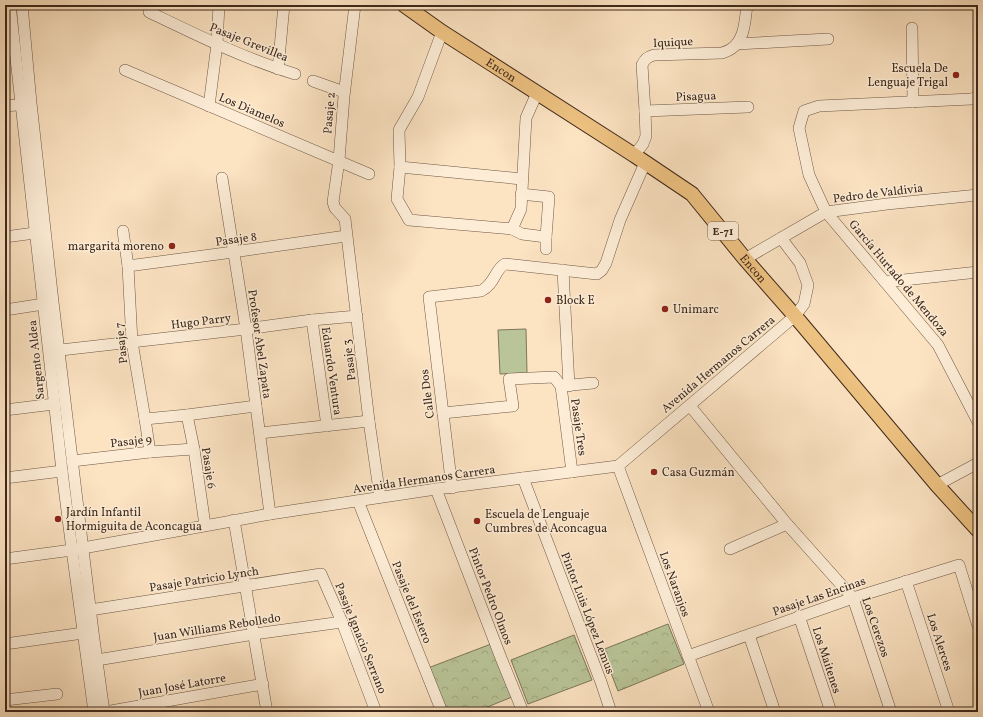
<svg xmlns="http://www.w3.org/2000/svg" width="983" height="717" font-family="Vollkorn,serif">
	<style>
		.grass { fill: #b9c598; stroke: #7c765a }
		.forest { fill: url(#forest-crowns); stroke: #7c765a }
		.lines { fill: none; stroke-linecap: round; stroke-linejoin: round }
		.minor-casing { stroke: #6e5745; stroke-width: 12 }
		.major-casing { stroke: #3e281b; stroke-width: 16 }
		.minor { stroke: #fdedd7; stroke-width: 11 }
		.major { stroke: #eec281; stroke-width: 14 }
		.poi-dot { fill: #8f2418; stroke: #fdedd7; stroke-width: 1.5 }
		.labels { text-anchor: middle; stroke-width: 3; stroke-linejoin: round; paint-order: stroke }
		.shield { fill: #fdedd7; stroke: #776353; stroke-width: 1 }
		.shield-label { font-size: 11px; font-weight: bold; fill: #3e281b }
		.street-label { font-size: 12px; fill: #3e281b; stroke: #fdedd7 }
		.poi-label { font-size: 12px; fill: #3e281b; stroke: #fdedd7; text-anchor: start }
	</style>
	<defs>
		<pattern id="forest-crowns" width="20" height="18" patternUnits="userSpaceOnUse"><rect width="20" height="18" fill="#b9c598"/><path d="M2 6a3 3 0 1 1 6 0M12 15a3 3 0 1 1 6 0" fill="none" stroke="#a0a982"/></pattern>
	</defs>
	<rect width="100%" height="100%" fill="#fce3c2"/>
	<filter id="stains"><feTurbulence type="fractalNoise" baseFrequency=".005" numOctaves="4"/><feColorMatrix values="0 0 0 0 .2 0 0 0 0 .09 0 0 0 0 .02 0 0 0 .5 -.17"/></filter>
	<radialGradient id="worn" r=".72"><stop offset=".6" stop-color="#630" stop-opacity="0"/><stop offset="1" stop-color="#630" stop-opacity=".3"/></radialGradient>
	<!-- grass -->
	<path class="grass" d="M 526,329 L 527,373 L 500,374 L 498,330 Z"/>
	<!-- forest -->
	<g class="forest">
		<path d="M 668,624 L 684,664 L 618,691 L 602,650 Z"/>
		<path d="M 574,635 L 592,680 L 528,704 L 511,660 Z"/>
		<path d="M 491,644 L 512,697 L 475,712 L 445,712 L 428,668 Z"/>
	</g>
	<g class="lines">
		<!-- minor casing -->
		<g class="minor-casing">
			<g id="minor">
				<path d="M 10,5 L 62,471 L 72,550 L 94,712"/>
				<path d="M 22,5 L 31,103 L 53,302 L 93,632 L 104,712"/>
				<path d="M 355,5 L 344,96 L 339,160 L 333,202 L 335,208 L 345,219 L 369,421 L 380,497"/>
				<path d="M 149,12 C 197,35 245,59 295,74"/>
				<path d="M 912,28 L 913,102"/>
				<path d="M 442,32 L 418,97 L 399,130 L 400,167 L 397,199 L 409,220 L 512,229 L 521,209 L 526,118 L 537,93"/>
				<path d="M 737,44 L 828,39"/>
				<path d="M 278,69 L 284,5"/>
				<path d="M 125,70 L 369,174"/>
				<path d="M 313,81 L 344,92"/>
				<path d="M 978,96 L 972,99 L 819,106 L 804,111 L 799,128 L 809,175 L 826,212 L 885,282 L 938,345 L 978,422"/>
				<path d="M 5,106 L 28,104"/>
				<path d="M 209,106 L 217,44 L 219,5"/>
				<path d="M 645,111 L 748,107"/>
				<path d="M 634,155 L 643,144 L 646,136 L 645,111 L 642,65 C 645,59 647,57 654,55 L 722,53 C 725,52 728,51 731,49 C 745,40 745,20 747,5"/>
				<path d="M 400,167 L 522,179"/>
				<path d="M 222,178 L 246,329 L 270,514"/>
				<path d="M 521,194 L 549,197 L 546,237 L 546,249"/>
				<path d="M 512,229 L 522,234 L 546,237"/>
				<path d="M 123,231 L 128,266 L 132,342 L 145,419 L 150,452"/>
				<path d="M 5,237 L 42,232"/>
				<path d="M 745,259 L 826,212 L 887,204 L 978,195"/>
				<path d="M 128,266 L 233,252 L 346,236"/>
				<path d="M 563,270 L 569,386"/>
				<path d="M 885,282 L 978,272"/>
				<path d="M 5,310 L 50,303"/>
				<path d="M 312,320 L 327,426"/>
				<path d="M 52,351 L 246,329 L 312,320 L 357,316"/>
				<path d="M 561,386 L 572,472"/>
				<path d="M 561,386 L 593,383"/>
				<path d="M 690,406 L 787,524 L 853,598 L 891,712"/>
				<path d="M 5,410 L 54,404"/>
				<path d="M 443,413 L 513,406 L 509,379 L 554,377 L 561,386"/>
				<path d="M 187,415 L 194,449 L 205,525"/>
				<path d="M 145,419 L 187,415 L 256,406"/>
				<path d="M 260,433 L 369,421"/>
				<path d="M 72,461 L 150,452 L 194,449"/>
				<path d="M 618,466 L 709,712"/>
				<path d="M 5,478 L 62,471"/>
				<path d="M 523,478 L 601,682 L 611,712"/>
				<path d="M 937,485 L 978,463"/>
				<path d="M 452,488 L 429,297 L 481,291 C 495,284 495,269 505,264 L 597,274 L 602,270 L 606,263 L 620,220 L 645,163"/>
				<path d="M 436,489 L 501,658 L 523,712"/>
				<path d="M 358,501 L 442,712"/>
				<path d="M 234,520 L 267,712"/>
				<path d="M 730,549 L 787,524"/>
				<path d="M 5,559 L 72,550 L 270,514 L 436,489 L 618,466 L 795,316 L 804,304 L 808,285 L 800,263 L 781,238"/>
				<path d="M 906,581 L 949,712"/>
				<path d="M 90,610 L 321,574 L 342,622 L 376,712"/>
				<path d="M 799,616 L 831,712"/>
				<path d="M 749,635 L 775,712"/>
				<path d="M 5,644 L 90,632"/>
				<path d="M 688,656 L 853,598 L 959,565 L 978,626"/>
				<path d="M 97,660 L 254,634 L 342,622"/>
				<path d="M 5,700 L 57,694"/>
				<path d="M 105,712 L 263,684"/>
			</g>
		</g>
		<!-- major casing -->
		<g class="major-casing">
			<g id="major">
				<path id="s1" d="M 404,5 L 442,32 L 634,155 L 692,194 L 745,259 L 795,316 L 937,485 L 978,530"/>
			</g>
		</g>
		<!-- minor -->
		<use href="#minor" class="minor"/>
		<!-- major -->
		<use href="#major" class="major"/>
	</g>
	<!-- markers -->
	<g class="poi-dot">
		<circle cx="956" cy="75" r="4"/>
		<circle cx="172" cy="246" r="4"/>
		<circle cx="548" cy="300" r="4"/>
		<circle cx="665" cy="309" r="4"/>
		<circle cx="654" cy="472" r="4"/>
		<circle cx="58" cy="519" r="4"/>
		<circle cx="477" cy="521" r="4"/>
	</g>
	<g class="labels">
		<!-- shield labels -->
		<rect class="shield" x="708" y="222" width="30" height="18" rx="3"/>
		<g class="shield-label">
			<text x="723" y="235">E-71</text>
		</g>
		<!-- street labels -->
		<g class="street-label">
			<text transform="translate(249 42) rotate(22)" y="4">Pasaje Grevillea</text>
			<text transform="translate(673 42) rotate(-3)" y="4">Iquique</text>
			<text dy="4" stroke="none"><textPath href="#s1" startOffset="117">Encon</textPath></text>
			<text transform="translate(696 96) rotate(-2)" y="4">Pisagua</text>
			<text transform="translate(252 110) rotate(23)" y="4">Los Diamelos</text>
			<text transform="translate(329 113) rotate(-85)" y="4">Pasaje 2</text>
			<text transform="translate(878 193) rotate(-7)" y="4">Pedro de Valdivia</text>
			<text transform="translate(236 239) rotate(-8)" y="4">Pasaje 8</text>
			<text dy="4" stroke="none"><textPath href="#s1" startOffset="441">Encon</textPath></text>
			<text transform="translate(899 278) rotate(50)" y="4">García Hurtado de Mendoza</text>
			<text transform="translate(201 321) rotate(-7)" y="4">Hugo Parry</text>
			<text transform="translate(121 343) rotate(-96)" y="4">Pasaje 7</text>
			<text transform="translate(260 344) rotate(82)" y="4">Profesor Abel Zapata</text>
			<text transform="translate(36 360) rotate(-96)" y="4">Sargento Aldea</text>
			<text transform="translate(349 360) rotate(-97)" y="4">Pasaje 3</text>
			<text transform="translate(718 364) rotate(-40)" y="4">Avenida Hermanos Carrera</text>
			<text transform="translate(332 371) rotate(82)" y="4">Eduardo Ventura</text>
			<text transform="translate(427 394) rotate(-97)" y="4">Calle Dos</text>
			<text transform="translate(579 427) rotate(82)" y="4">Pasaje Tres</text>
			<text transform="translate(131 441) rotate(-6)" y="4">Pasaje 9</text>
			<text transform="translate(209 468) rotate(81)" y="4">Pasaje 6</text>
			<text transform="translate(424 479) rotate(-8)" y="4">Avenida Hermanos Carrera</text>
			<text transform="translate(204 579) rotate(-9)" y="4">Pasaje Patricio Lynch</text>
			<text transform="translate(675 584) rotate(70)" y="4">Los Naranjos</text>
			<text transform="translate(491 596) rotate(69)" y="4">Pintor Pedro Olmos</text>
			<text transform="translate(819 596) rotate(-19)" y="4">Pasaje Las Encinas</text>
			<text transform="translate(412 602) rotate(68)" y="4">Pasaje del Estero</text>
			<text transform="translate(588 613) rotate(69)" y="4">Pintor Luis López Lemus</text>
			<text transform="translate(217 627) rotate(-9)" y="4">Juan Williams Rebolledo</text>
			<text transform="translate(876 627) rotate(71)" y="4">Los Cerezos</text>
			<text transform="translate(361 638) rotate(68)" y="4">Pasaje Ignacio Serrano</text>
			<text transform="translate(940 642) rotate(72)" y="4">Los Alerces</text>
			<text transform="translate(827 660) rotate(72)" y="4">Los Maitenes</text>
			<text transform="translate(182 685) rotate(-10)" y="4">Juan José Latorre</text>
		</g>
		<!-- poi labels -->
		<g class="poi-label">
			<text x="948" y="72" text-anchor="end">Escuela De<tspan x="948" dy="14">Lenguaje Trigal</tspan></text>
			<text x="164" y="250" text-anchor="end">margarita moreno</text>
			<text x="556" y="304">Block E</text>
			<text x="673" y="313">Unimarc</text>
			<text x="662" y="476">Casa Guzmán</text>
			<text x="66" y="516">Jardín Infantil<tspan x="66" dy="14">Hormiguita de Aconcagua</tspan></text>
			<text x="485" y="518">Escuela de Lenguaje<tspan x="485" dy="14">Cumbres de Aconcagua</tspan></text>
		</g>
	</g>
	<!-- margin -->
	<rect width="983" height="717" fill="none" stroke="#fce3c2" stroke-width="20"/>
	<rect x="6" y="6" width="971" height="705" fill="none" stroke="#3e281b" stroke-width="2"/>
	<rect x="10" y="10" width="963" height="697" fill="none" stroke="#3e281b"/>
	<rect width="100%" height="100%" filter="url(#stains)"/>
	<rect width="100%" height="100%" fill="url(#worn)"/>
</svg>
